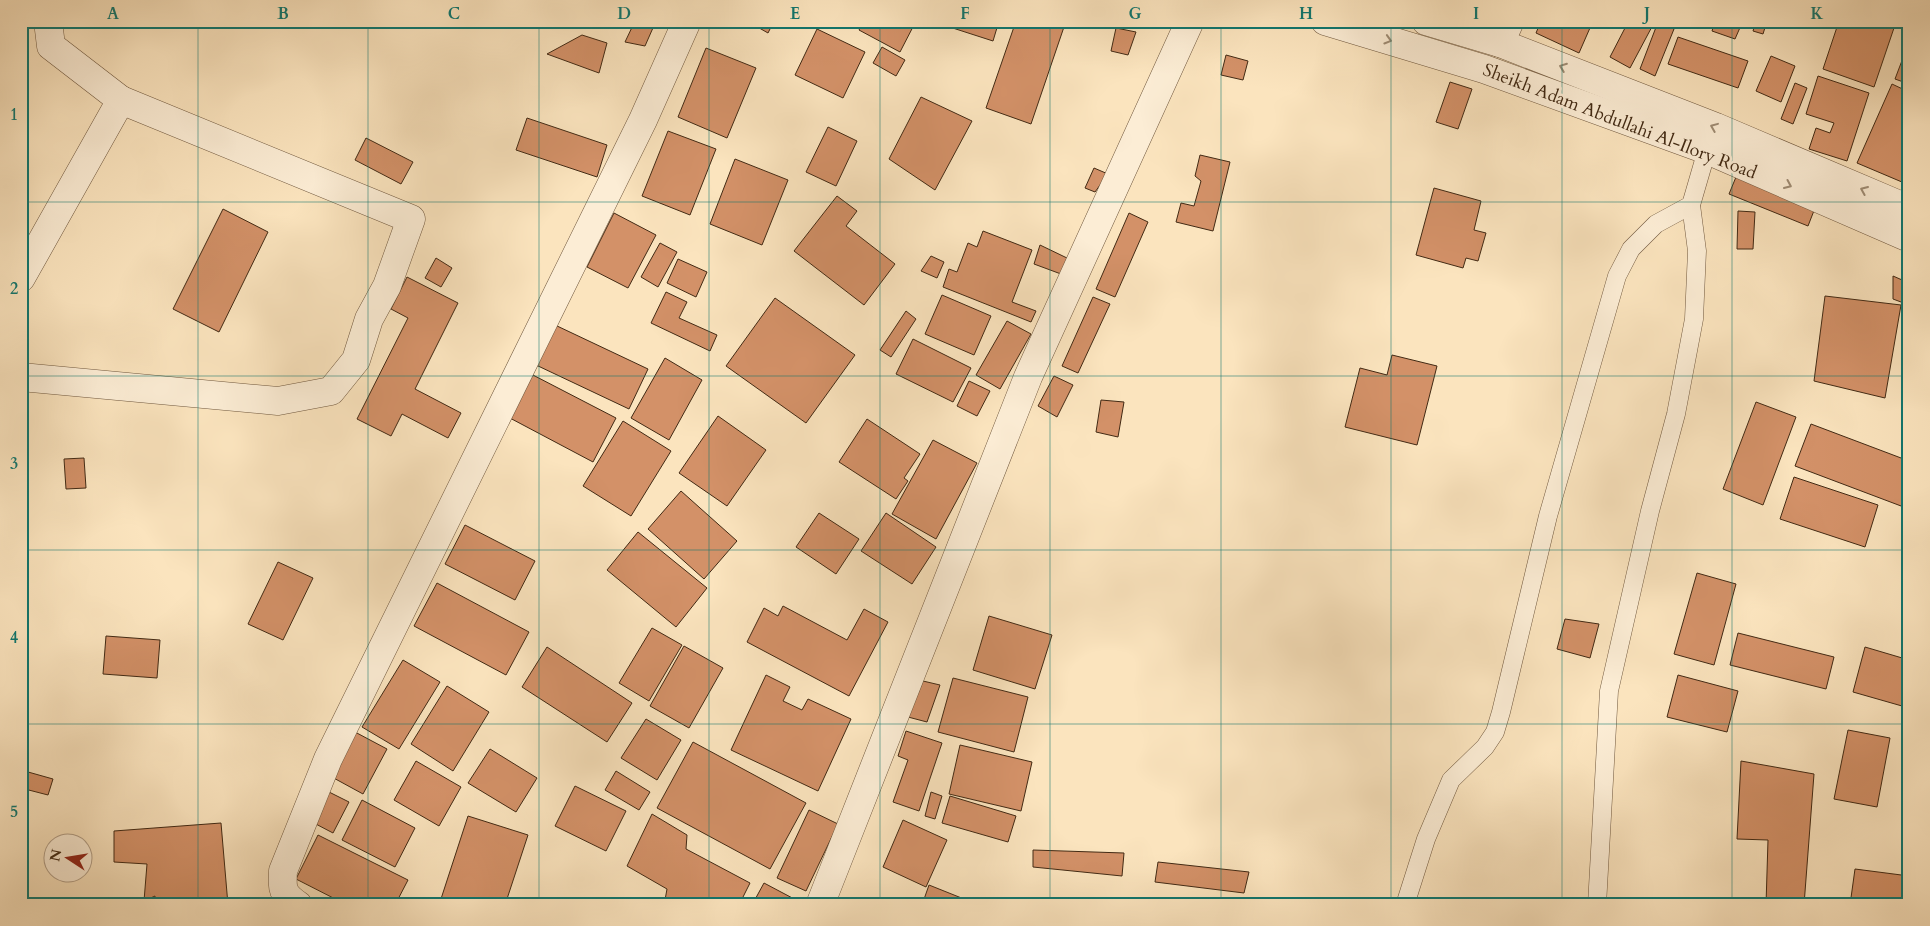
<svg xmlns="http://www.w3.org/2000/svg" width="1930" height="926" font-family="Cardo,serif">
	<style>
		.building { fill: #d39168; stroke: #422a14 }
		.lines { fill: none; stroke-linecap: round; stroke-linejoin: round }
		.service-casing { stroke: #70583e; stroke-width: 19 }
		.minor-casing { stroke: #70583e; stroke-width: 29 }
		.tertiary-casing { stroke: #70583e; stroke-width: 29 }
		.service { stroke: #fcedd5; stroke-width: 18 }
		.minor { stroke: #fcedd5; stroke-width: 28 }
		.tertiary { stroke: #fcedd5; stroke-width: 28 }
		.oneway { stroke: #9f8c74 }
		.grid { fill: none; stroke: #0f766e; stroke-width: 1; stroke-opacity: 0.55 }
		.labels { text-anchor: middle; stroke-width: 5; stroke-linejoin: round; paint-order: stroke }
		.street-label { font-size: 18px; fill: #422a14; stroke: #fcedd5 }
		.neatline { fill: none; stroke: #0f766e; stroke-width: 2 }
		.grid-label { font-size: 16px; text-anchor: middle; font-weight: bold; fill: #0f766e }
	</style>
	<rect width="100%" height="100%" fill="#fbe4be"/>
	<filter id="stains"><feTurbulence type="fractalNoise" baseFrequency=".004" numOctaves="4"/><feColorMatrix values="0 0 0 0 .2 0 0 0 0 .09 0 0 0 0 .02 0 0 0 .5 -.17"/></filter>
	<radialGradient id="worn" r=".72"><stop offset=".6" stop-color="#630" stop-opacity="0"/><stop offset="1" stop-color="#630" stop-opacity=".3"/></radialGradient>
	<!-- building -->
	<g class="building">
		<path d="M 635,21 L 656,21 L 645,46 L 625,42 Z"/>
		<path d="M 747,21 L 774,21 L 768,33 Z"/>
		<path d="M 864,21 L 916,21 L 900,52 L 859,30 Z"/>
		<path d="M 931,21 L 999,21 L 993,41 Z"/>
		<path d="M 1016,21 L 1066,21 L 1031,124 L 986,108 Z"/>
		<path d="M 1541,21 L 1593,21 L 1579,53 L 1536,33 Z"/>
		<path d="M 1613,21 L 1655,21 L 1630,68 L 1610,57 L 1625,28 Z"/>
		<path d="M 1715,21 L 1737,21 L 1742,23 L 1735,39 L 1712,31 Z"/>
		<path d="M 1756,21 L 1767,21 L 1763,34 L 1753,31 Z"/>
		<path d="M 1839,21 L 1896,22 L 1874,87 L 1823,69 Z"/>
		<path d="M 1658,22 L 1674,29 L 1655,76 L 1640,69 Z"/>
		<path d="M 1116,28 L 1136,32 L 1128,55 L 1111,51 Z"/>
		<path d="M 817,29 L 865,52 L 843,98 L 795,75 Z"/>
		<path d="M 582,35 L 607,43 L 599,73 L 547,54 Z"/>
		<path d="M 1678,37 L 1748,61 L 1738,88 L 1668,64 Z"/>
		<path d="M 1909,42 L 1909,84 L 1895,79 Z"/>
		<path d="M 882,47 L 905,60 L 896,76 L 873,63 Z"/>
		<path d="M 706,48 L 756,68 L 727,138 L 678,117 Z"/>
		<path d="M 1226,55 L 1248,61 L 1243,80 L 1221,75 Z"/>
		<path d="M 1771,56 L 1795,66 L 1781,102 L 1756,91 Z"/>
		<path d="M 1818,76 L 1869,93 L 1847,161 L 1809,149 L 1816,128 L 1830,133 L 1834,123 L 1806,114 Z"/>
		<path d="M 1450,82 L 1472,89 L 1458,129 L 1436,122 Z"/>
		<path d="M 1795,83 L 1807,88 L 1793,124 L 1781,119 Z"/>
		<path d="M 1892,84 L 1909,92 L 1909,185 L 1857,163 Z"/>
		<path d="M 921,97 L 972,121 L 935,190 L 889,159 Z"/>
		<path d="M 527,118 L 607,145 L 597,177 L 516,150 Z"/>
		<path d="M 828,127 L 857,141 L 836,186 L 806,172 Z"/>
		<path d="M 668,131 L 716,149 L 690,215 L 642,196 Z"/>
		<path d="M 366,138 L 413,162 L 401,184 L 355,160 Z"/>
		<path d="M 1200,155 L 1230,162 L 1213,231 L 1176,222 L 1181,203 L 1194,206 L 1201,181 L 1195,176 Z"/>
		<path d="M 735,159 L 788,180 L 762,245 L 710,224 Z"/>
		<path d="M 1094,168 L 1108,174 L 1095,192 L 1085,188 Z"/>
		<path d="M 1736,177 L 1815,208 L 1808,226 L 1729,194 Z"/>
		<path d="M 1434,188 L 1481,201 L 1474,230 L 1486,233 L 1478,261 L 1466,258 L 1463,268 L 1416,255 Z"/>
		<path d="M 837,196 L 857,211 L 846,226 L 895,264 L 864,305 L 794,251 Z"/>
		<path d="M 223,209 L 268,232 L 219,332 L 173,309 Z"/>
		<path d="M 1738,211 L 1755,212 L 1753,249 L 1737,249 Z"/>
		<path d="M 614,213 L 656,235 L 628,288 L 587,267 Z"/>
		<path d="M 1129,213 L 1148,222 L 1115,297 L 1096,289 Z"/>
		<path d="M 983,231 L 1032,250 L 1012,302 L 1036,311 L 1031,322 L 943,287 L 949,269 L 957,272 L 968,243 L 977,247 Z"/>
		<path d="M 660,243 L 677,252 L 658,287 L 641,277 Z"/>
		<path d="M 1040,245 L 1067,258 L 1061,274 L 1034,264 Z"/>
		<path d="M 931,256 L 944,262 L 937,278 L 921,271 Z"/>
		<path d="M 436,258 L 452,268 L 441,287 L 425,278 Z"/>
		<path d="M 678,259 L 707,272 L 696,297 L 667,283 Z"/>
		<path d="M 1893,276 L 1909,283 L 1909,305 L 1893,299 Z"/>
		<path d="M 407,277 L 458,303 L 415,389 L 461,413 L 448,438 L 402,414 L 391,436 L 357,419 L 408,318 L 391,309 Z"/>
		<path d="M 666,292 L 687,302 L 679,318 L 717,335 L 710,351 L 651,323 Z"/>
		<path d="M 942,295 L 991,316 L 974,355 L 925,334 Z"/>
		<path d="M 1825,296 L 1901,305 L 1885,398 L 1814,381 Z"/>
		<path d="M 1093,297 L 1110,304 L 1078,373 L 1062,366 Z"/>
		<path d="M 775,298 L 855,355 L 806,423 L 726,366 Z"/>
		<path d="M 906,311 L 916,319 L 891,357 L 880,350 Z"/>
		<path d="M 1007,321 L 1031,334 L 1000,389 L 976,375 Z"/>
		<path d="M 555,325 L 648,369 L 629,409 L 536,365 Z"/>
		<path d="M 913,339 L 971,368 L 953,402 L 896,374 Z"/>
		<path d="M 1392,355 L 1437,366 L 1417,445 L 1345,427 L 1360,368 L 1387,375 Z"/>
		<path d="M 665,358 L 702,380 L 669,440 L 631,418 Z"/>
		<path d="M 531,374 L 616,418 L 593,462 L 508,417 Z"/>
		<path d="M 1054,376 L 1073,385 L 1057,417 L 1038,406 Z"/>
		<path d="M 969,381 L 990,391 L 977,416 L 957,406 Z"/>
		<path d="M 1101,400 L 1124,402 L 1118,437 L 1096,432 Z"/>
		<path d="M 1756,402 L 1796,417 L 1763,505 L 1723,489 Z"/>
		<path d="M 718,416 L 766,450 L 727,506 L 679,473 Z"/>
		<path d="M 867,419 L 920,454 L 904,478 L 908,481 L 896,499 L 839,462 Z"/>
		<path d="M 623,421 L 671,451 L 631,516 L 583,486 Z"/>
		<path d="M 1811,424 L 1909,461 L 1909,509 L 1795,466 Z"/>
		<path d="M 933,440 L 977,463 L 936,539 L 892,514 Z"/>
		<path d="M 84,458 L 86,488 L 66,489 L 64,459 Z"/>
		<path d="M 1794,477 L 1878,505 L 1865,547 L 1780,519 Z"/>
		<path d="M 681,491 L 737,541 L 704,579 L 648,529 Z"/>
		<path d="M 819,513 L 859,539 L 836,574 L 796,547 Z"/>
		<path d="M 886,513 L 936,547 L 912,584 L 861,551 Z"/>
		<path d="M 465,525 L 535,561 L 515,600 L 445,564 Z"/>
		<path d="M 638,532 L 707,588 L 676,627 L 607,570 Z"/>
		<path d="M 278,562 L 313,578 L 283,640 L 248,624 Z"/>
		<path d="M 1697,573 L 1736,584 L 1714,665 L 1674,654 Z"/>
		<path d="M 437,583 L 529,632 L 506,675 L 414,626 Z"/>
		<path d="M 783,606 L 847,640 L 864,609 L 888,622 L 849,696 L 747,642 L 764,608 L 778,616 Z"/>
		<path d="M 989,616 L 1052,635 L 1035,689 L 973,670 Z"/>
		<path d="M 1565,619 L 1599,624 L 1590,658 L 1557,649 Z"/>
		<path d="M 652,628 L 682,645 L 649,701 L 619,683 Z"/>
		<path d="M 1738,633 L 1834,657 L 1826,689 L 1730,665 Z"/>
		<path d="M 106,636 L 160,640 L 157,678 L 103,674 Z"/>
		<path d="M 684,646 L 723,668 L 689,728 L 650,706 Z"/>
		<path d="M 547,647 L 632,703 L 607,742 L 522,687 Z"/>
		<path d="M 1865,647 L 1909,660 L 1909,708 L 1853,692 Z"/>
		<path d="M 403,660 L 440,682 L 399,749 L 362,727 Z"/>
		<path d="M 766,675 L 790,687 L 783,701 L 802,710 L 808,699 L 851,719 L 818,791 L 731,750 Z"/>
		<path d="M 1678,675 L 1738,691 L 1727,732 L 1667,717 Z"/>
		<path d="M 953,678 L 1028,697 L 1014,752 L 938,732 Z"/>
		<path d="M 923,681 L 940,685 L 927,722 L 908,717 Z"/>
		<path d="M 447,686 L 489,712 L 453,771 L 411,744 Z"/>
		<path d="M 646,719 L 681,740 L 657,780 L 621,758 Z"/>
		<path d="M 1848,730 L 1890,738 L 1877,807 L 1834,799 Z"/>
		<path d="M 906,731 L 942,743 L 919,811 L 893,802 L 908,760 L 898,756 Z"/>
		<path d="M 355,732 L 387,749 L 363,794 L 330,776 Z"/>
		<path d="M 693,742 L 806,803 L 770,869 L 657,808 Z"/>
		<path d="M 960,745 L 1032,762 L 1021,811 L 949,794 Z"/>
		<path d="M 490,749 L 537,778 L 516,812 L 468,783 Z"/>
		<path d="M 416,761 L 461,787 L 439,826 L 394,800 Z"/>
		<path d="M 1741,761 L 1814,774 L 1804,905 L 1766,905 L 1768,840 L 1737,839 Z"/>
		<path d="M 21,770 L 53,779 L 48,795 L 21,788 Z"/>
		<path d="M 616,771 L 650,792 L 639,810 L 605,790 Z"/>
		<path d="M 575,786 L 626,811 L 606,851 L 555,826 Z"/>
		<path d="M 327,791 L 349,802 L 333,833 L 312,822 Z"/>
		<path d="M 931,792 L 942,796 L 935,819 L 925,816 Z"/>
		<path d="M 950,796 L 1016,816 L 1008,842 L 942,823 Z"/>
		<path d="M 362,800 L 415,828 L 395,867 L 342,840 Z"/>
		<path d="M 809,810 L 838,824 L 806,891 L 777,878 Z"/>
		<path d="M 652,814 L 687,835 L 686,849 L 750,883 L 739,905 L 675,905 L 665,900 L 667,889 L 627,866 Z"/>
		<path d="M 468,816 L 528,835 L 505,905 L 439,905 Z"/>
		<path d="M 903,820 L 947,840 L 926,887 L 883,867 Z"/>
		<path d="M 221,823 L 228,905 L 155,905 L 155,896 L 144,901 L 147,864 L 114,862 L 114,831 Z"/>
		<path d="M 318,835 L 408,880 L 395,905 L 347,905 L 296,879 Z"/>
		<path d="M 1033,850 L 1124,853 L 1122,876 L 1033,867 Z"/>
		<path d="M 1158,862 L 1249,872 L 1244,893 L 1155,882 Z"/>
		<path d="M 1855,869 L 1909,876 L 1909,905 L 1850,905 Z"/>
		<path d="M 764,883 L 798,901 L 796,905 L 752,905 Z"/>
		<path d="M 929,885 L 979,905 L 922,905 Z"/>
	</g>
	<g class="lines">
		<!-- service casing -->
		<g class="service-casing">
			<g id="service">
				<path d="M 1405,905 L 1426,839 L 1451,780 L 1485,747 L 1495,732 L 1501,712 L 1548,516 L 1617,276 L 1631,249 L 1656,224 L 1691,205"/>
				<path d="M 1597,905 L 1609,691 L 1650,511 L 1676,414 L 1694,319 L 1697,251 L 1691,205 L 1707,150"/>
			</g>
		</g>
		<!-- minor casing -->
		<g class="minor-casing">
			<g id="minor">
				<path d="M 1500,43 L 1510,21"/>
				<path d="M 21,278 L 121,100 L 51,46 L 48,21"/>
				<path d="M 21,377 L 278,401 L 331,391 L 356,360 L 369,319 L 387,286 L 411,219 L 121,100"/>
				<path d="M 298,905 C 282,894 282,889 283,871 L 328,759 L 643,120 L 687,21"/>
				<path d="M 820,905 L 1028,377 L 1190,21"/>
			</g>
		</g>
		<!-- tertiary casing -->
		<g class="tertiary-casing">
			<g id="tertiary">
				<path d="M 1325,21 L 1484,69 L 1707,150 L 1909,238"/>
				<path d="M 1426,21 L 1500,43 L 1716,127 L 1909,209"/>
			</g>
		</g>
		<!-- service -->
		<use href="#service" class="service"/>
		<!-- minor -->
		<use href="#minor" class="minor"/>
		<!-- tertiary -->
		<use href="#tertiary" class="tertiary"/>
	</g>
	<!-- one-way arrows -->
	<defs><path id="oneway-chevron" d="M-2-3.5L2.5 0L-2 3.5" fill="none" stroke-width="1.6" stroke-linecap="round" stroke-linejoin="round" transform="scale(1.25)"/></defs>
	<g class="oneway">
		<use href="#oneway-chevron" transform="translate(1388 40) rotate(17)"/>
		<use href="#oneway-chevron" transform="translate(1563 67) rotate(-159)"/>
		<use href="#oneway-chevron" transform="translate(1714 127) rotate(-158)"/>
		<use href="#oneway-chevron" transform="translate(1788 185) rotate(24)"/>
		<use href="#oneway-chevron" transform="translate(1864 190) rotate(-157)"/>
	</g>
	<!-- grid -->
	<path class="grid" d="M 198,21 L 198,905M 368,21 L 368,905M 539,21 L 539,905M 709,21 L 709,905M 880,21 L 880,905M 1050,21 L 1050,905M 1221,21 L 1221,905M 1391,21 L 1391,905M 1562,21 L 1562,905M 1732,21 L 1732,905M 21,202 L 1909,202M 21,376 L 1909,376M 21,550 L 1909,550M 21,724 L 1909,724"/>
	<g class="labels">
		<!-- street labels -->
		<g class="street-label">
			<text transform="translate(1620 121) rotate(21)" y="6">Sheikh Adam Abdullahi Al-Ilory Road</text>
		</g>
	</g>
	<!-- margin -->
	<rect width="1930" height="926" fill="none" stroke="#fbe4be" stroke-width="55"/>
	<!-- north arrow -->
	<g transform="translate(68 858) rotate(282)"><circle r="24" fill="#fcedd5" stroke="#b29f88"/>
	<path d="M0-4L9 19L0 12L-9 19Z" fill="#8f2418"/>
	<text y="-8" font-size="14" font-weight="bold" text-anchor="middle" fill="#422a14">N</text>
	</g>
	<rect x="28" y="28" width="1874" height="870" class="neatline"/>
	<g class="grid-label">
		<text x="113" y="19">A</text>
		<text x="283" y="19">B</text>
		<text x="454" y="19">C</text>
		<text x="624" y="19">D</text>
		<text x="795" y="19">E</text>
		<text x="965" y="19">F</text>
		<text x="1135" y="19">G</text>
		<text x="1306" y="19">H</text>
		<text x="1476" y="19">I</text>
		<text x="1647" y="19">J</text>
		<text x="1817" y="19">K</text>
		<text x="14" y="120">1</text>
		<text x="14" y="294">2</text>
		<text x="14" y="469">3</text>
		<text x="14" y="643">4</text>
		<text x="14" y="817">5</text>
	</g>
	<rect width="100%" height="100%" filter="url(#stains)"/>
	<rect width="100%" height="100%" fill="url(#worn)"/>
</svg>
